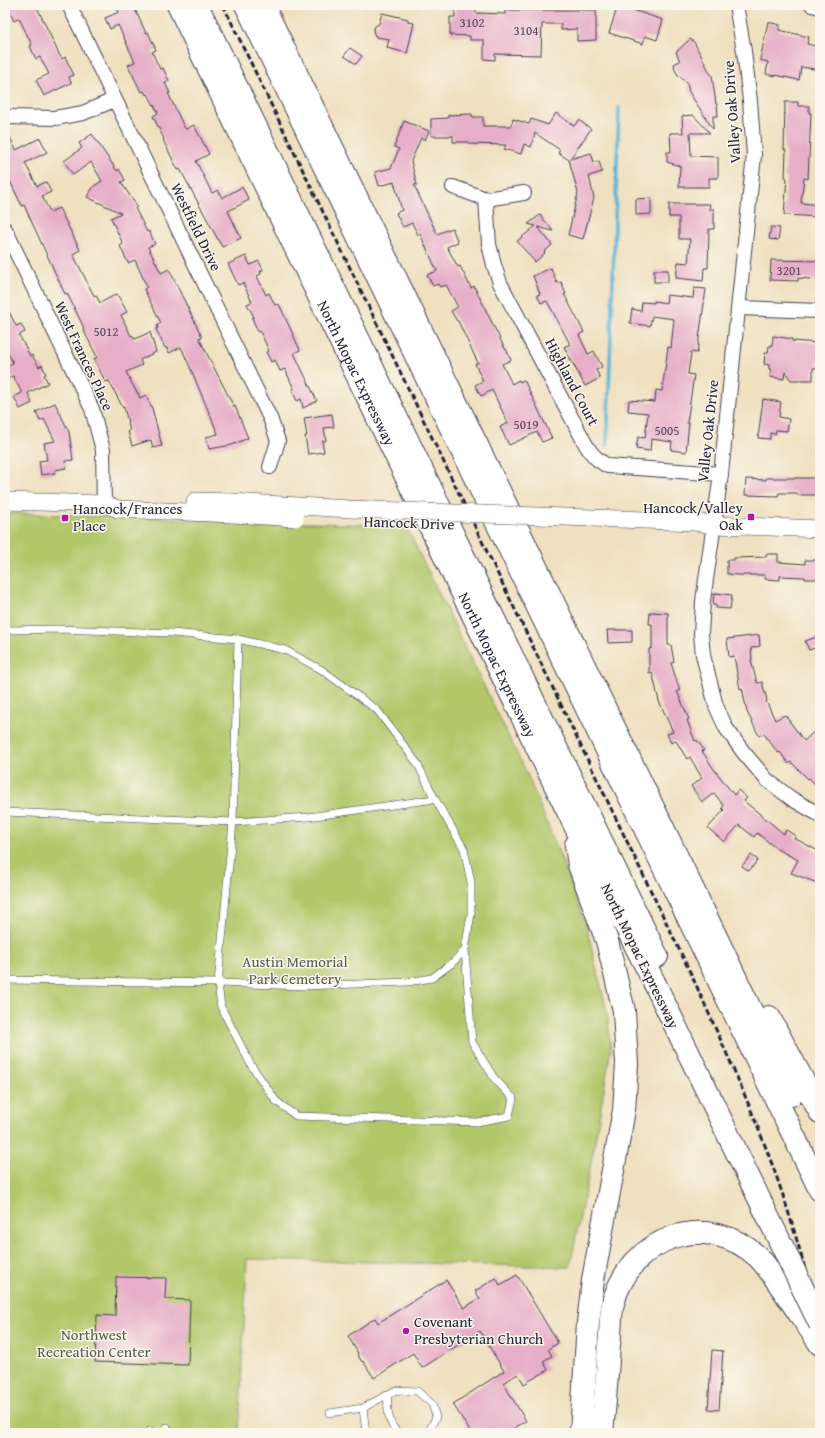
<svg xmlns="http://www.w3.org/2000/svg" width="825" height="1438" font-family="'Gentium Book Plus',serif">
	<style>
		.green { fill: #b2c76b; stroke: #6a7453 }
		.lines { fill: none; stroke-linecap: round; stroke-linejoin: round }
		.stream { stroke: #58b4d6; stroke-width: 3.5 }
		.building { fill: #e6aec7 }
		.service-casing { stroke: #413e4f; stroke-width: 8 }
		.minor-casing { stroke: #413e4f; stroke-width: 16 }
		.tertiary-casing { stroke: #413e4f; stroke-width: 18 }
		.motorway-casing { stroke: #413e4f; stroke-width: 24 }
		.service { stroke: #fff; stroke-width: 7 }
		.minor { stroke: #fff; stroke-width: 14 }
		.tertiary { stroke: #fff; stroke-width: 17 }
		.motorway { stroke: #fff; stroke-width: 22 }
		.rail { stroke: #22223b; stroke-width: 3; stroke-dasharray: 6 3; stroke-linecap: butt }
		.tertiary-bridge-casing { stroke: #413e4f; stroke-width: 18; stroke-linecap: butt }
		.motorway-bridge-casing { stroke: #413e4f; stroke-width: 24; stroke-linecap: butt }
		.tertiary-bridge { stroke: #fff; stroke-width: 17 }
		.motorway-bridge { stroke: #fff; stroke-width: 22 }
		.poi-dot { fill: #b5179e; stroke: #fbf7ec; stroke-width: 1.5 }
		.labels { text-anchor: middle; stroke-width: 3; stroke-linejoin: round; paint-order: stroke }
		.number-label { font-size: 13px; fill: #53455e }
		.street-label { font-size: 15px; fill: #22223b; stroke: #fbf7ec }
		.poi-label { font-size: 15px; fill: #22223b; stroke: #fbf7ec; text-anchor: start }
		.park-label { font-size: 15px; fill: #545c4c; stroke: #fbf7ec }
	</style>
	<rect width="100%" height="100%" fill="#fbf7ec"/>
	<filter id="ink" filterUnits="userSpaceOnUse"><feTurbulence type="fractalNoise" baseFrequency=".025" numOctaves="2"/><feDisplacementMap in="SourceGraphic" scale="8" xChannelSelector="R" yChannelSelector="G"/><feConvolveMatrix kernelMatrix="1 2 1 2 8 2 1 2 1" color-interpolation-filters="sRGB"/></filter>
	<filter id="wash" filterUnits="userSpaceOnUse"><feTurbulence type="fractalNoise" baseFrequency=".012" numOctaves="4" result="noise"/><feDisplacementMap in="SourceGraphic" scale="16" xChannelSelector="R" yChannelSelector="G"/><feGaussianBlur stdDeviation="0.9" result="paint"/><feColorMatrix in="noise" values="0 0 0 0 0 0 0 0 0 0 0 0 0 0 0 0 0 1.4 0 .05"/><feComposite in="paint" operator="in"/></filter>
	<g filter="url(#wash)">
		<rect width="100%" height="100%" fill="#efe0c0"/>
		<!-- green -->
		<path class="green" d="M 5,513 L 406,526 L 527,774 L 562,860 L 587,928 L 607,1012 L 611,1049 L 594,1147 L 570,1267 L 247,1259 L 239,1433 L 5,1433 Z"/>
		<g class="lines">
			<!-- stream -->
			<path class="stream" d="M 607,446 L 619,108"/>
		</g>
		<g id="blocks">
			<!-- building -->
			<g class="building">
				<path d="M 7,5 L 36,5 L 59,54 L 62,59 L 65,57 L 74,75 L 69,77 L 71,83 L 44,96 L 36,80 L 49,74 L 40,57 L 36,59 L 30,46 L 32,45 L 19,18 L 14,21 Z"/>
				<path d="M 116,5 L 133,5 L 146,33 L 148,32 L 156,50 L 152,52 L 160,69 L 163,68 L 169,81 L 165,83 L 170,93 L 168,93 L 184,127 L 186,129 L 194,125 L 209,154 L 196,161 L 212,193 L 218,190 L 222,198 L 242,187 L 249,200 L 228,211 L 241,238 L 222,247 L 180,169 L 178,170 L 163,140 L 164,139 L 153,116 L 158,113 L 148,94 L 146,95 L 144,91 L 141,92 L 128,65 L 135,62 L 118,25 L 110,29 L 105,18 L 119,12 Z"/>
				<path d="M 618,5 L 663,20 L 657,40 L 645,36 L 643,44 L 609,33 Z"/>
				<path d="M 455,7 L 476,8 L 476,13 L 505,14 L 505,10 L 596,10 L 596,40 L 577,41 L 577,29 L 561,30 L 561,24 L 542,24 L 541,55 L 495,54 L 495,60 L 484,59 L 484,40 L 470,40 L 470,36 L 450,35 L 450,17 L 455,17 Z"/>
				<path d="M 382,13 L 408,19 L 408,22 L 414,23 L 407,53 L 387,48 L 389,39 L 376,37 L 373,32 L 375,26 L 379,24 Z"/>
				<path d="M 768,22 L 780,25 L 779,30 L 809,37 L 807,44 L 820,47 L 820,70 L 801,67 L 799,80 L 775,75 L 775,76 L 766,74 L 768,62 L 760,60 Z"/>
				<path d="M 690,39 L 694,42 L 711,75 L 712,75 L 716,104 L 717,104 L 718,116 L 713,116 L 713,129 L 689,92 L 687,83 L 678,75 L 675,70 L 674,64 L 680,61 L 676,52 Z"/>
				<path d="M 350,48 L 362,56 L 356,64 L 344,56 Z"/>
				<path d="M 785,102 L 798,102 L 798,106 L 809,106 L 809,113 L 811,113 L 808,179 L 804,178 L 801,203 L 820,205 L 820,217 L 784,215 L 787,178 L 785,177 L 786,150 L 784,150 Z"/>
				<path d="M 556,113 L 574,126 L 579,120 L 591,129 L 570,159 L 591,153 L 594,162 L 599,161 L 602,172 L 589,176 L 594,198 L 583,239 L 568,235 L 578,193 L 569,160 L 558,153 L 560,150 L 535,133 L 531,147 L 524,144 L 521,154 L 504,149 L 506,145 L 469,144 L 469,142 L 453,142 L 453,136 L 431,136 L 431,119 L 448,118 L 448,115 L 472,114 L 472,117 L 483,117 L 483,126 L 511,126 L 513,119 L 529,124 L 531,119 L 548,125 Z"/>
				<path d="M 693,115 L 710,133 L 690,133 L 691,156 L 718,157 L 718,178 L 709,178 L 709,187 L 679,187 L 680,166 L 667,162 L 667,152 L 671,152 L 670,133 L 683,133 L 682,116 Z"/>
				<path d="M 404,121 L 429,131 L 425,140 L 421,138 L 411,161 L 417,185 L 414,185 L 437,234 L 452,228 L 458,242 L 447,247 L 458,267 L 460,266 L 471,288 L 474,286 L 505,349 L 506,349 L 511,360 L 502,364 L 512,384 L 519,380 L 520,382 L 524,380 L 552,438 L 542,442 L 537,432 L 509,445 L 500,427 L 508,423 L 492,390 L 481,396 L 475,385 L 483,381 L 475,364 L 478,363 L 458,321 L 457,321 L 451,311 L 458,307 L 446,285 L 440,287 L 438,284 L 433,286 L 427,275 L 437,271 L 420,234 L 418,235 L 412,223 L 403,227 L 396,213 L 402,210 L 394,182 L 379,186 L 375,172 L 391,168 L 399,149 L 394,147 Z"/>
				<path d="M 5,127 L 16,150 L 40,138 L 47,152 L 25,163 L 37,186 L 46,182 L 51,192 L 42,196 L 50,212 L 59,208 L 80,250 L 73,254 L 94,296 L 96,295 L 100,303 L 117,294 L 127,312 L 121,315 L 131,336 L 132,335 L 135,339 L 150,332 L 156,352 L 140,360 L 142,365 L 126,372 L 137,393 L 138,393 L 140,398 L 146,395 L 152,408 L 162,446 L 153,448 L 151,440 L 132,446 L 128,431 L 130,431 L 124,407 L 123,408 L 109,381 L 105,382 L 103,377 L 94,359 L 97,357 L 83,329 L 84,328 L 67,293 L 65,294 L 28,214 L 24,205 L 22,206 L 9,179 L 10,179 L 5,168 Z"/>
				<path d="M 92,134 L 117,171 L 119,169 L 125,180 L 121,182 L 132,199 L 133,199 L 137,207 L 135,208 L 147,232 L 149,231 L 155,244 L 148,247 L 161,273 L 169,269 L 202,337 L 199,338 L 234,407 L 235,406 L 248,438 L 232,445 L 209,449 L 206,437 L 218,434 L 192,372 L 181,347 L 169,353 L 167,348 L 165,348 L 156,329 L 158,328 L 157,325 L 161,323 L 144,289 L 147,287 L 135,260 L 128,263 L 120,246 L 123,244 L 111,218 L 121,213 L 87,197 L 94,186 L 102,181 L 91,162 L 73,175 L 64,161 L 82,148 L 79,143 Z"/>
				<path d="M 651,198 L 651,214 L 636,215 L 636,199 Z"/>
				<path d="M 669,204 L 710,204 L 709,209 L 714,209 L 714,229 L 709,229 L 708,268 L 704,268 L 703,281 L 676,278 L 678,262 L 688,263 L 690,239 L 679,239 L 679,217 L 669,217 Z"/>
				<path d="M 540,215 L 553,231 L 538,227 L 552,245 L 544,252 L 545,253 L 535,262 L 517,241 L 536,226 L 528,224 Z"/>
				<path d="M 771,227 L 780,228 L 778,240 L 769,239 Z"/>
				<path d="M 246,256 L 250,265 L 259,261 L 263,270 L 260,271 L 261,274 L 257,276 L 266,295 L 269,293 L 275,305 L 279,304 L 300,350 L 294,353 L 317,401 L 303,408 L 301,399 L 297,401 L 292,390 L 294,389 L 285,369 L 280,371 L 275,360 L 271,362 L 266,352 L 269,351 L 260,331 L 258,332 L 252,318 L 254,317 L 247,304 L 252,302 L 243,283 L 238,285 L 228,264 Z"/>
				<path d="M 771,260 L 820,261 L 820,280 L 798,278 L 798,281 L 770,280 Z"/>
				<path d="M 551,268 L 557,283 L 561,282 L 566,294 L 564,294 L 584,332 L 579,335 L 588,354 L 594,351 L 602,367 L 596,370 L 600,378 L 585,386 L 564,347 L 570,344 L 547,301 L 541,303 L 537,295 L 540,294 L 533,276 Z"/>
				<rect x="654" y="270" width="14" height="12"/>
				<path d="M 694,288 L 706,289 L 697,353 L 691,352 L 688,374 L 694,375 L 687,423 L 689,423 L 686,452 L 671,450 L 672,442 L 651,439 L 650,451 L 636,449 L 638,437 L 645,438 L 648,413 L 628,411 L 629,400 L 655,402 L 656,390 L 662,391 L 668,347 L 671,348 L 674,319 L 652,316 L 650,326 L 630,323 L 632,309 L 641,311 L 642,302 L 654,303 L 654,301 L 666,303 L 667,295 L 693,298 Z"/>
				<path d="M 5,303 L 16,326 L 21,324 L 25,332 L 19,335 L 30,356 L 32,355 L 39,367 L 42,365 L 46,374 L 44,375 L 48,383 L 28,393 L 32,403 L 20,409 L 14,397 L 22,393 L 13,376 L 5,380 L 5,367 L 13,363 L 5,347 Z"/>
				<path d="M 773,336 L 792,339 L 792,341 L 820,343 L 820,359 L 818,359 L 817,368 L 813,368 L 813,380 L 791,380 L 785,372 L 784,379 L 770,377 L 771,370 L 769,369 L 769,365 L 764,364 L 765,353 L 768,353 L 769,346 L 772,346 Z"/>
				<path d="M 763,399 L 781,402 L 779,417 L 789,419 L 787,431 L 776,430 L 775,434 L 770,433 L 770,439 L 758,438 Z"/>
				<path d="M 55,403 L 69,432 L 73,460 L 65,461 L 66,468 L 55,470 L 55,473 L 41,475 L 39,461 L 47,460 L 44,443 L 55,441 L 44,419 L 40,421 L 36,412 Z"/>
				<path d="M 332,414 L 334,427 L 324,428 L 326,441 L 322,441 L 324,452 L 308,454 L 305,436 L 307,436 L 304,418 Z"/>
				<path d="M 766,478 L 820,478 L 820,495 L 797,495 L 797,493 L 779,493 L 778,496 L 745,495 L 746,479 L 766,480 Z"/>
				<path d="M 766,554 L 778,554 L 778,562 L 805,564 L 805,560 L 820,560 L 820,579 L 805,579 L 805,577 L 780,576 L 780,580 L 765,579 L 765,575 L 738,575 L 727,574 L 727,560 L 734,560 L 734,558 L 766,557 Z"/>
				<path d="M 716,593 L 732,595 L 730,609 L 716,608 L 716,605 L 713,605 L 714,594 L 716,595 Z"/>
				<path d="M 650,612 L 668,613 L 668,645 L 671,645 L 674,662 L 671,663 L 680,691 L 677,691 L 689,719 L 687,720 L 695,741 L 697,740 L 704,750 L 702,751 L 713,768 L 734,795 L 738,790 L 747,798 L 744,801 L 784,834 L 786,830 L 796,836 L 794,838 L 820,852 L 820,884 L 791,873 L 798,860 L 777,849 L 757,833 L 754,837 L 739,825 L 724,842 L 708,828 L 724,810 L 722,808 L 724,806 L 714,793 L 702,802 L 691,786 L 702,778 L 690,757 L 687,759 L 676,741 L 671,743 L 667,734 L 673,732 L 659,701 L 652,672 L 649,673 L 649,649 L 652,648 L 652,624 L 649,624 Z"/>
				<path d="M 607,630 L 632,630 L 632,642 L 608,643 Z"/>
				<path d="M 759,635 L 760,646 L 751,648 L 752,660 L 751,660 L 757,683 L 762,682 L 767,700 L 766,701 L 775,720 L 785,715 L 804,741 L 820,726 L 820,741 L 814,746 L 820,752 L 820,789 L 809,778 L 808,779 L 791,762 L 789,764 L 780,752 L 778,753 L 764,734 L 759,736 L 747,712 L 742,688 L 740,689 L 734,656 L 729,657 L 727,639 Z"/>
				<path d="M 820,636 L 820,646 L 809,650 L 805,641 Z"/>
				<path d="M 751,855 L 758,860 L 749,871 L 742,866 Z"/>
				<path d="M 517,1275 L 558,1343 L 548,1349 L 552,1356 L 543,1361 L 548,1370 L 524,1384 L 518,1374 L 503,1383 L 526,1421 L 506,1433 L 471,1433 L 453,1404 L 504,1371 L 480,1331 L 422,1368 L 413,1353 L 374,1378 L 363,1361 L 362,1362 L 357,1354 L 358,1353 L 348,1336 L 375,1318 L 378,1323 L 446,1280 L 464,1308 L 480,1298 L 475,1291 L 496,1278 L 500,1285 Z"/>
				<path d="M 116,1277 L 166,1278 L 165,1299 L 190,1300 L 188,1365 L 95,1362 L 97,1315 L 115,1316 Z"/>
				<path d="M 712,1350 L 723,1351 L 719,1410 L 708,1409 Z"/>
			</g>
		</g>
	</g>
	<g filter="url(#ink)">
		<use href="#blocks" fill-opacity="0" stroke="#413e4f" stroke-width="1"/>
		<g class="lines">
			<!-- service casing -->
			<g class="service-casing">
				<g id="service">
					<path d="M 5,630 L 59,629 L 172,633 L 238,639 L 285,650 L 322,670 L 377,710 L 417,763 L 435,799 L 464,849 L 471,882 L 471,914 L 465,950 L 472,1042 L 494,1078 L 513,1098 L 509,1116 L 477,1122 L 296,1116 L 276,1101 L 251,1065 L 221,1007 L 218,983 L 304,986 L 408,982 L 432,978 L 451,964 L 465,950"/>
					<path d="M 5,812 L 233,822 L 308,817 L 435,799"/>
					<path d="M 5,980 L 218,983 L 233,822 L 238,639"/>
					<path d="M 388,1395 C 387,1407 388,1424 398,1433"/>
					<path d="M 363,1408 L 366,1433"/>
					<path d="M 330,1413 L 363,1408 L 396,1390 L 417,1391 L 432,1404 L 436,1417 L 428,1433"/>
					<path d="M 167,1427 L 169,1433"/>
					<path d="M 150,1431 L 150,1433"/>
				</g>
			</g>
			<!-- minor casing -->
			<g class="minor-casing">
				<g id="minor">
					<path d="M 69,5 L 270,418 L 278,441 L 270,467"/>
					<path d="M 736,5 L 744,51 L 750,101 L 754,155 L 721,474 L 703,601 L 701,634 L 703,655 L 716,706 L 726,728 L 744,753 L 767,780 L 792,799 L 820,815"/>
					<path d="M 812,5 L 820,7"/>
					<path d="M 5,117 L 55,118 L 83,113 L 114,100"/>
					<path d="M 453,187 L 486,199 L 524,193"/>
					<path d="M 486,199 L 489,244 L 494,265 L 500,283 L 586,445 C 593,456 597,460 608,466 L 721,474"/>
					<path d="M 5,229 L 92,409 L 103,450 L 104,504"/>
					<path d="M 739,308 L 820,311"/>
				</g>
			</g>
			<!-- tertiary casing -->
			<g class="tertiary-casing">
				<g id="tertiary">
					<path d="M 5,501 L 104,504 L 118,509 L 233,514"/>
					<path d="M 195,501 L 233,502"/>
					<path d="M 619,519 L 695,522 L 715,525 L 820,529"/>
				</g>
			</g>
			<!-- motorway casing -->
			<g class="motorway-casing">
				<g id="motorway">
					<path id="s1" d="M 178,5 L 572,820 L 654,982"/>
					<path d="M 197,5 L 657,956"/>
					<path d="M 246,5 L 820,1190"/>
					<path d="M 263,5 L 720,945 L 791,1095"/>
					<path d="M 576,845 L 579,865 L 607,941 L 624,1011 L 627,1064 L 624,1110 L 593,1280 L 588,1323 L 581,1433"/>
					<path d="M 769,1017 L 820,1112"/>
					<path d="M 602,1433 C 605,1404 607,1375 609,1345 C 611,1332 610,1316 613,1303 C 631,1237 706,1209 758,1257 C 768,1267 776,1280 784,1291 C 796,1309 808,1326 820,1344"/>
				</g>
			</g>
			<!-- service -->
			<use href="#service" class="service"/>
			<!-- minor -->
			<use href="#minor" class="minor"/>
			<!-- tertiary -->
			<use href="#tertiary" class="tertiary"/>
			<!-- motorway -->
			<use href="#motorway" class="motorway"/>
			<!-- rail -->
			<path class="rail" d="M 223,5 L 692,976 C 722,1043 753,1110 777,1178 C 794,1226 807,1276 820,1325"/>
			<!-- tertiary-bridge casing -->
			<g class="tertiary-bridge-casing">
				<g id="tertiary-bridge">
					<path d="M 233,502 L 349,509 L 619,519"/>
					<path d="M 233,514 L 295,518"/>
				</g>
			</g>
			<!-- motorway-bridge casing -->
			<g class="motorway-bridge-casing">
				<path id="motorway-bridge" d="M 654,982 L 820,1324"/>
			</g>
			<!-- tertiary-bridge -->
			<use href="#tertiary-bridge" class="tertiary-bridge"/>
			<!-- motorway-bridge -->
			<use href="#motorway-bridge" class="motorway-bridge"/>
		</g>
	</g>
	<!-- markers -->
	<g class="poi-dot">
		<rect x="747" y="513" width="8" height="8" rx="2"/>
		<rect x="61" y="514" width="8" height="8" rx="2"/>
		<circle cx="406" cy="1331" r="4"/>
	</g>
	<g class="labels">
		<!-- number labels -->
		<g class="number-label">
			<text x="472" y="27">3102</text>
			<text x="526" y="35">3104</text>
			<text x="789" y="275">3201</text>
			<text x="106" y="336">5012</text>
			<text x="526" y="429">5019</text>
			<text x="667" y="435">5005</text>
		</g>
		<!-- street labels -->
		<g class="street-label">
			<text transform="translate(732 112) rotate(-94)" y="5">Valley Oak Drive</text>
			<text transform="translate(196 227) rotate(64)" y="5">Westfield Drive</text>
			<text transform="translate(84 356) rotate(65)" y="5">West Frances Place</text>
			<text dy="5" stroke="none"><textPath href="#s1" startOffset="409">North Mopac Expressway</textPath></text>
			<text transform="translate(572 382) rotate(62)" y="5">Highland Court</text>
			<text transform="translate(708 431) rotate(-84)" y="5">Valley Oak Drive</text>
			<text transform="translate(409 523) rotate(2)" y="5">Hancock Drive</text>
			<text dy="5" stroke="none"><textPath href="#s1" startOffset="733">North Mopac Expressway</textPath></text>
			<text transform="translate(640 956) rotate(64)" y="5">North Mopac Expressway</text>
		</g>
		<!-- poi labels -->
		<g class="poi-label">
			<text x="743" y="513" text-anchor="end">Hancock/Valley<tspan x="743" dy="17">Oak</tspan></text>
			<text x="73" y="514">Hancock/Frances<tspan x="73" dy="17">Place</tspan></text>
			<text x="414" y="1327">Covenant<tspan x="414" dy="17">Presbyterian Church</tspan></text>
		</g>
		<!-- park labels -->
		<g class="park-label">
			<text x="295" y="967">Austin Memorial<tspan x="295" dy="17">Park Cemetery</tspan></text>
			<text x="94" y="1340">Northwest<tspan x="94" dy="17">Recreation Center</tspan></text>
		</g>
	</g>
	<!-- margin -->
	<rect width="825" height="1438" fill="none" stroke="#fbf7ec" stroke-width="20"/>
</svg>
